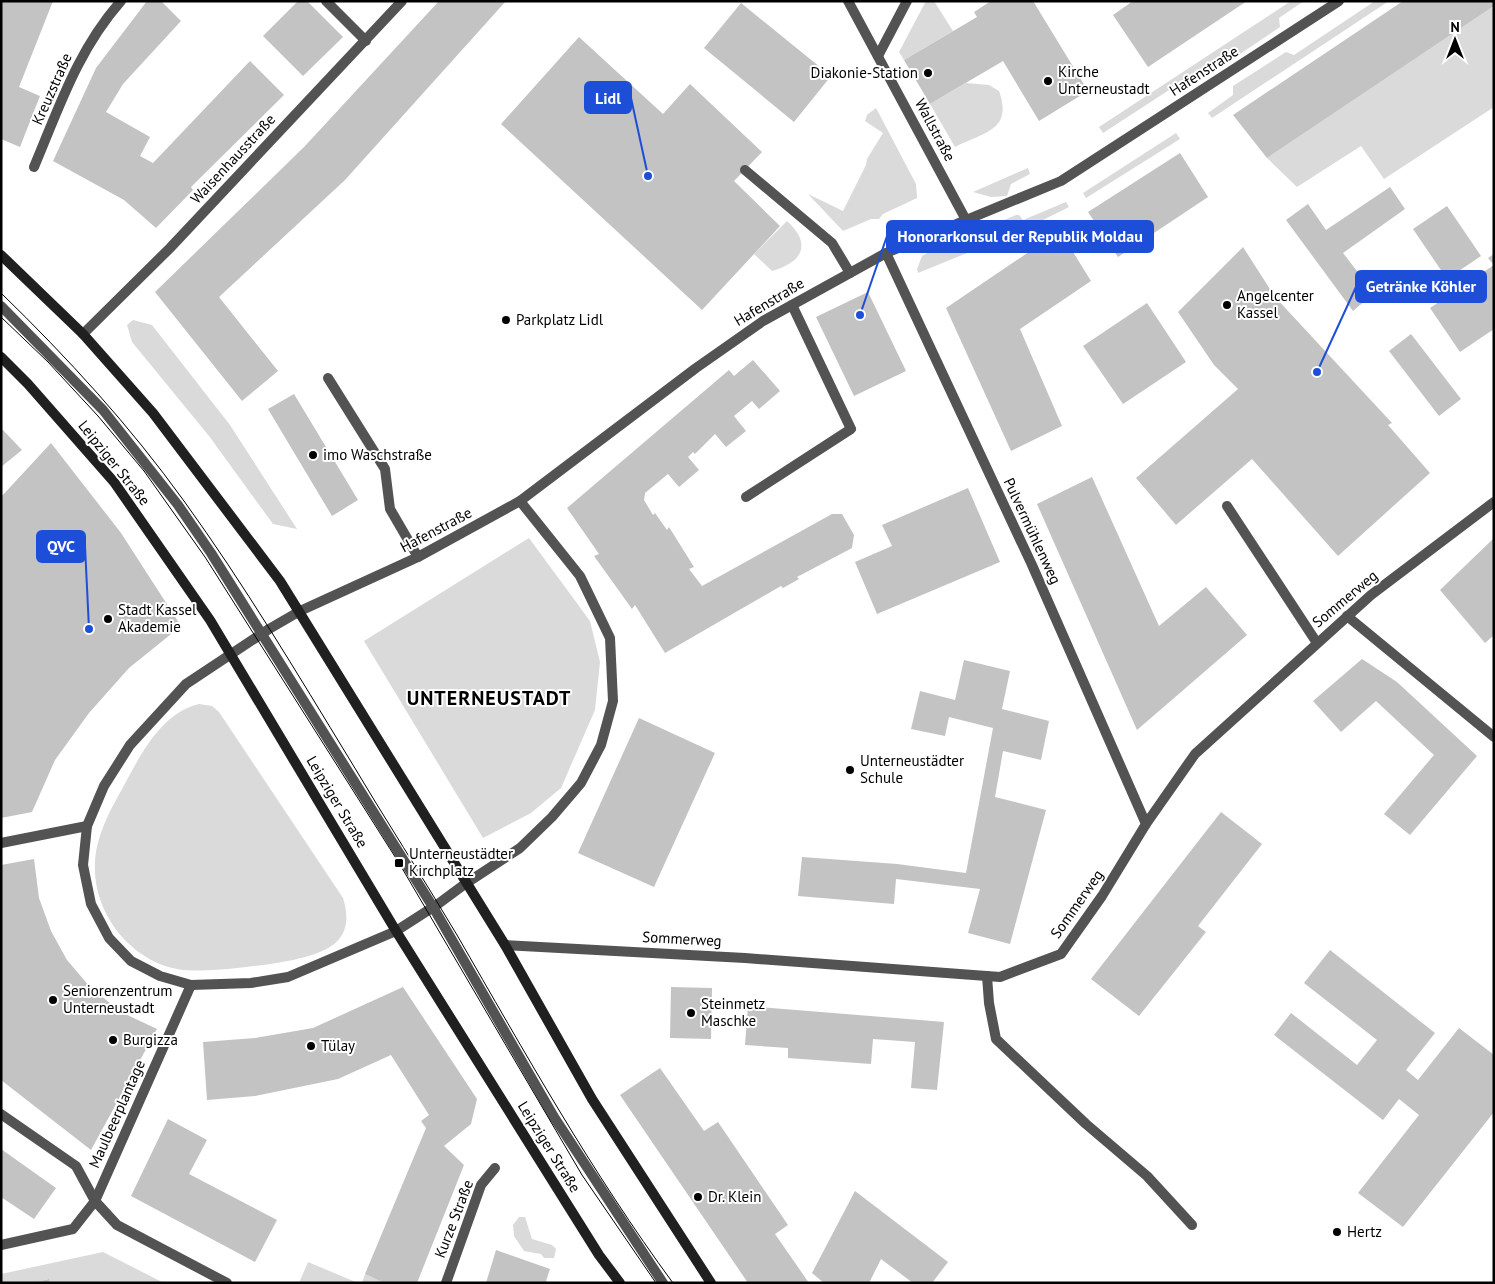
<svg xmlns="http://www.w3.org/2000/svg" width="1495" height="1284" font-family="'PT Sans',sans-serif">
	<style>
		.green { fill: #dadada }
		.building { fill: #c3c3c3 }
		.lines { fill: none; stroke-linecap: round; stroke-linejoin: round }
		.lane { stroke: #535353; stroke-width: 10 }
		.street { stroke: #535353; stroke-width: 10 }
		.secondary { stroke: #202020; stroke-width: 10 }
		.tram { stroke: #000; stroke-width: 1 }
		.poi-dot { fill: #000; stroke: #fff; stroke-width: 2 }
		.labels { text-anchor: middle; stroke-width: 4; stroke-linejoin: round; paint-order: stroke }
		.street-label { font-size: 15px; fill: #000; stroke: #fff }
		.poi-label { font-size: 15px; fill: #000; stroke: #fff; text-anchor: start }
		.district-label { font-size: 20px; font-weight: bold; letter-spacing: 1px; fill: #000; stroke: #fff }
		.leader { fill: none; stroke: #1d4ed8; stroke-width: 2 }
		.callout-dot { fill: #1d4ed8; stroke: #fff; stroke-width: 2 }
		.callout { fill: #1d4ed8; stroke: #1d4ed8; stroke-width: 2 }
		.callout-label { font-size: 16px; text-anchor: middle; font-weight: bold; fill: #fff }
	</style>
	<rect width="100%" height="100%" fill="#fff"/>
	<!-- green -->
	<g class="green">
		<path d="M 926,1 L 934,1 L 953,31 L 904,60 L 899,52 Z"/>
		<path d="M 1291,1 L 1304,1 L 1279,18 L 1280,27 L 1216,70 L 1206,66 L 1103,133 L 1099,127 Z"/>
		<path d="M 1375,1 L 1389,1 L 1212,118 L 1208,113 L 1233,95 L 1233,86 L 1286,52 L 1294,55 Z"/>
		<path d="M 1494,6 L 1494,107 L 1384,179 L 1361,146 L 1297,187 L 1267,158 Z"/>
		<path d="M 966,83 L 989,85 L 999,91 C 1013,130 985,132 955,147 L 930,104 Z"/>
		<path d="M 876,108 L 916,184 L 917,198 L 883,214 L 879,219 L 871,219 L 843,231 L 808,194 L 843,211 L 866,165 L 867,159 L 883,133 L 865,121 L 867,115 Z"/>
		<path d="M 1176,133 L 1180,139 L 1086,198 L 1083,193 Z"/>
		<path d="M 1028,168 L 1030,174 L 1011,184 L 1007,196 L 991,197 L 973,192 Z"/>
		<path d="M 1066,202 L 1069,207 L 1021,231 L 918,273 L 917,269 L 922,256 L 929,252 L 1016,215 L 1019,215 L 1023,220 Z"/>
		<path d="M 787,221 C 812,244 803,262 772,271 L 754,254 Z"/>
		<path d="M 133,320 L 152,325 L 230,425 L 297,529 L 273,524 L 209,436 L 132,342 L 127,325 Z"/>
		<path d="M 529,538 L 590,621 L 600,662 L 595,710 L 561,788 L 531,813 L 483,838 L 364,641 Z"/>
		<path d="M 199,704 L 212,706 L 219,712 L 343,898 C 347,911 349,926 340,938 C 327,956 284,962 263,965 C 237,968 211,972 184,970 C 134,965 93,915 95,865 C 95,839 109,812 121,791 C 139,758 160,713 199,704 Z"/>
		<path d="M 519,1217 L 525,1217 L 532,1239 L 552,1245 L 556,1249 L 554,1258 L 544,1258 L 541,1254 L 524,1251 L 514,1236 L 513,1225 Z"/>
		<path d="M 103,1252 L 164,1283 L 49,1283 L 48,1279 L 33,1283 L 1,1283 L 1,1274 Z"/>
		<path d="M 308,1262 L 358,1283 L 299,1283 Z"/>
		<path d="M 365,1274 L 384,1283 L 362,1283 Z"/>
	</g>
	<!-- building -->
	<g class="building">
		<path d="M 1,1 L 53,1 L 19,87 L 40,96 L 20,147 L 1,139 Z"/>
		<path d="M 147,1 L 161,1 L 181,21 L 123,84 L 106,112 L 150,137 L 140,156 L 153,163 L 250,61 L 284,95 L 191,187 L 193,190 L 156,228 L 124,200 L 53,161 L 96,68 Z"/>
		<path d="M 298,1 L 307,1 L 343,37 L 303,76 L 263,36 Z"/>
		<path d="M 439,1 L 506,1 L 345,180 L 219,297 L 278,371 L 242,401 L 155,292 L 305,146 Z"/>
		<path d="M 991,1 L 1033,1 L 1088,91 L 1039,121 L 1003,61 L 930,104 L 904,60 L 977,17 L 974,12 Z"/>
		<path d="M 1133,1 L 1247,1 L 1148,67 L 1113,15 Z"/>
		<path d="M 1403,1 L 1494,1 L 1494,6 L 1267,158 L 1233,115 Z"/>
		<path d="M 741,3 L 831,76 L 794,122 L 704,48 Z"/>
		<path d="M 579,37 L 663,114 L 690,84 L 762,152 L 734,181 L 780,226 L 702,310 L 501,124 Z"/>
		<path d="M 1180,153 L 1208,197 L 1118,257 L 1088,212 Z"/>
		<path d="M 1390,187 L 1405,209 L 1343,253 L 1374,293 L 1353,311 L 1286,220 L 1308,204 L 1326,230 Z"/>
		<path d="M 1447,206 L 1481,256 L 1447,279 L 1413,229 Z"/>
		<path d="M 1060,231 L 1091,281 L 1020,329 L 1062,426 L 1011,451 L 946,308 Z"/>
		<path d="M 1243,247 L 1275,297 L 1392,423 L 1388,425 L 1430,473 L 1338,556 L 1252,459 L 1176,525 L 1136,478 L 1238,389 L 1214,365 L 1178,312 Z"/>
		<path d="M 1494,254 L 1494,265 L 1488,258 Z"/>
		<path d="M 1494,265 L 1494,329 L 1460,352 L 1430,308 Z"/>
		<path d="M 868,292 L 906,371 L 854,396 L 816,317 Z"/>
		<path d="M 1147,303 L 1186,362 L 1123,404 L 1083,346 Z"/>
		<path d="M 1411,334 L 1461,399 L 1439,416 L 1389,351 Z"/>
		<path d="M 753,360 L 780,391 L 759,409 L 752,401 L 734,416 L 746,431 L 726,447 L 715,434 L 695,454 L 693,452 L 688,457 L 699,470 L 679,487 L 668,474 L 645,493 L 644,500 L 653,515 L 655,513 L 667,530 L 669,527 L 694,567 L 689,569 L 702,586 L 832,514 L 842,514 L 854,535 L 852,548 L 797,577 L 799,579 L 783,588 L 781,586 L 665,653 L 635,605 L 632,609 L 594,556 L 599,554 L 567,508 L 729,370 L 734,376 Z"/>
		<path d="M 294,394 L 358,500 L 332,516 L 268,409 Z"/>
		<path d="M 1,428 L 22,450 L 1,467 Z"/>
		<path d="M 51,443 L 121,533 L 181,626 L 129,668 L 89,713 L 55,760 L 32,812 L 1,818 L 1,497 Z"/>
		<path d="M 1092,477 L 1159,626 L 1206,587 L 1247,635 L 1137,730 L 1037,504 Z"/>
		<path d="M 968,488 L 1000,562 L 877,614 L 855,562 L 892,546 L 882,525 Z"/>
		<path d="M 1494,538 L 1494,635 L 1485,643 L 1440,590 Z"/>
		<path d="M 1362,659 L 1397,682 L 1477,756 L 1410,835 L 1384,814 L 1434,755 L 1376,701 L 1341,732 L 1313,701 Z"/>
		<path d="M 964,660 L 1010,671 L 1002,709 L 1049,721 L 1041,760 L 1003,751 L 995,797 L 1046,810 L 1010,944 L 968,933 L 980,889 L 896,879 L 894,904 L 798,896 L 802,857 L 897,864 L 966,873 L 993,728 L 949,717 L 945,736 L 911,729 L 920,691 L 955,700 Z"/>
		<path d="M 639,718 L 715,753 L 654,887 L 578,853 Z"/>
		<path d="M 1221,812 L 1262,844 L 1198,926 L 1206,932 L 1139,1016 L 1091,979 Z"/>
		<path d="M 34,859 L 39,898 L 51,931 L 67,960 L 90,987 L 121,1012 L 157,1029 L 91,1150 L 1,1080 L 1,865 Z"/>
		<path d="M 1330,950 L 1435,1033 L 1406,1070 L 1418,1080 L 1459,1028 L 1494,1055 L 1494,1112 L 1403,1227 L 1358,1193 L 1419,1115 L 1399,1099 L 1383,1120 L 1274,1035 L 1291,1013 L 1357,1065 L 1377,1040 L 1304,983 Z"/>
		<path d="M 403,987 L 477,1099 L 471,1124 L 444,1146 L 464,1165 L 417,1283 L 384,1283 L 365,1274 L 426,1128 L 421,1121 L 429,1115 L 391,1055 L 338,1079 L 255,1096 L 207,1100 L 203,1042 L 255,1038 L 313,1028 Z"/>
		<path d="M 671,987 L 712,988 L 711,1039 L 670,1038 Z"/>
		<path d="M 748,1006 L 944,1022 L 937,1090 L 911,1088 L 915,1042 L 873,1039 L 871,1064 L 788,1058 L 788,1048 L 745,1045 Z"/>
		<path d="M 660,1068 L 704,1131 L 718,1122 L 788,1225 L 775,1234 L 809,1283 L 748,1283 L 620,1095 Z"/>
		<path d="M 168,1119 L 207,1140 L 189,1174 L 277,1220 L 255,1262 L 131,1196 Z"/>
		<path d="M 1,1149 L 56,1188 L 34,1219 L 1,1197 Z"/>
		<path d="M 855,1191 L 948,1262 L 932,1283 L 913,1283 L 881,1259 L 869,1283 L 824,1283 L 812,1273 Z"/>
		<path d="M 496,1250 L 550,1269 L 546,1281 L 549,1283 L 486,1283 Z"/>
		<path d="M 49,1279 L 49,1283 L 36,1283 L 36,1282 Z"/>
	</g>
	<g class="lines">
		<!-- lane -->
		<g class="lane">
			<path d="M 878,56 L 907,1"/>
			<path d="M 745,170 L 832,243 L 850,273"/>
			<path d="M 1,306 L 103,410 L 178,505 L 211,553 L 433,907 L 554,1117 L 663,1283"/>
			<path d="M 328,378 L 385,469 L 390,509 L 418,557"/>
			<path d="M 746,497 L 851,429 L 792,305"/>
			<path d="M 1227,506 L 1317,643"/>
			<path d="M 1347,616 L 1494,737"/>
			<path d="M 987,976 L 989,1003 L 996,1039 L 1086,1124 L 1147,1176 L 1192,1225"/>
		</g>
		<!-- street -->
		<g class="street">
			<path d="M 326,1 L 366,41"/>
			<path d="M 848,1 L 966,220"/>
			<path d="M 34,167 C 59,108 77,51 121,1"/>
			<path d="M 886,253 L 1032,565 L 1146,824"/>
			<path d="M 83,334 L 170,248 L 402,1"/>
			<path d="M 520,501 L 580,576 L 610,638 L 613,701 L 601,745 L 581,783 L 552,817 L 520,848 L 465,884 L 438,904 L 396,931 L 288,977 L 251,983 L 191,985 L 160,976 L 131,961 L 109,938 L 91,904 L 83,865 L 87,826 L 104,786 L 130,745 L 186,684 L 269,629 L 300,611 L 418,557 L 520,501 L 696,368 L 763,321 L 886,253 L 1061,181 L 1339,1"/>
			<path d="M 1,843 L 87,826"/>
			<path d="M 505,945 L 745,958 L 1000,977 L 1061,954 L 1102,896 L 1146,824 L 1195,754 L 1371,595 L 1494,502"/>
			<path d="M 1,1114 L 76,1166 L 95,1201 L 117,1225 L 227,1283"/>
			<path d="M 1,1245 L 73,1229 L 95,1201 L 191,985"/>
			<path d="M 446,1283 L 481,1185 L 495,1168"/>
		</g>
		<!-- secondary -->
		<g class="secondary">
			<path d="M 1,255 L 83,334 L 153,413 L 280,581 L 505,945 L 592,1099 L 711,1283"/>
			<path d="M 1,357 L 28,384 L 114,482 L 210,620 L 396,931 L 599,1255 L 620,1283"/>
		</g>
		<!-- tram -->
		<g class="tram">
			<path d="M 1,293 C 68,358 130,426 184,501 C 244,584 297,673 350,760 C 385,819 422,876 457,935 C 525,1053 592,1173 673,1283"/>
			<path d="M 1,317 L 48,362 L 98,416 L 144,471 L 205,557 L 399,863 L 582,1175 L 656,1283"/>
		</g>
	</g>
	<!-- markers -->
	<g class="poi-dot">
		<circle cx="928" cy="73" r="5"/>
		<circle cx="1048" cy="81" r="5"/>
		<circle cx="1227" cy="305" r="5"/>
		<circle cx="506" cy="320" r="5"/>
		<circle cx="313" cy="455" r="5"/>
		<circle cx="108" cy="619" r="5"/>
		<circle cx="850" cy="770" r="5"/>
		<rect x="394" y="858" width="10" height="10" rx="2.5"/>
		<circle cx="53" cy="1000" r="5"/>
		<circle cx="691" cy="1013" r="5"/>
		<circle cx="113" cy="1040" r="5"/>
		<circle cx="311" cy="1046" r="5"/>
		<circle cx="698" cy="1197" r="5"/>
		<circle cx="1337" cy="1232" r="5"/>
	</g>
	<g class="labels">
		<!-- street labels -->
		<g class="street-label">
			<text transform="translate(1204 71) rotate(-33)" y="5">Hafenstraße</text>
			<text transform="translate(52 89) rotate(-66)" y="5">Kreuzstraße</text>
			<text transform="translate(935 130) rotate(62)" y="5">Wallstraße</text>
			<text transform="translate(233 159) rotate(-47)" y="5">Waisenhausstraße</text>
			<text transform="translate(769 302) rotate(-31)" y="5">Hafenstraße</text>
			<text transform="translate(114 463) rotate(51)" y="5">Leipziger Straße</text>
			<text transform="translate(436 530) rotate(-28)" y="5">Hafenstraße</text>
			<text transform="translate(1032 531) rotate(65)" y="5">Pulvermühlenweg</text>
			<text transform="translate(1345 599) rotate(-40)" y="5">Sommerweg</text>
			<text transform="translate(337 802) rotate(59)" y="5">Leipziger Straße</text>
			<text transform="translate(1077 904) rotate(-55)" y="5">Sommerweg</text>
			<text transform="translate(682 939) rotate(3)" y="5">Sommerweg</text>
			<text transform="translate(117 1114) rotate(-66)" y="5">Maulbeerplantage</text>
			<text transform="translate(549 1147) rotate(58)" y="5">Leipziger Straße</text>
			<text transform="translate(454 1219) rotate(-69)" y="5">Kurze Straße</text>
		</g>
		<!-- poi labels -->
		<g class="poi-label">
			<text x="1058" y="77">Kirche<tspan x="1058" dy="17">Unterneustadt</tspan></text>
			<text x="918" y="78" text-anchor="end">Diakonie-Station</text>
			<text x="1237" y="301">Angelcenter<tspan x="1237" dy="17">Kassel</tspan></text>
			<text x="516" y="325">Parkplatz Lidl</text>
			<text x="323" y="460">imo Waschstraße</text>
			<text x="118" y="615">Stadt Kassel<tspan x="118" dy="17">Akademie</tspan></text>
			<text x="860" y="766">Unterneustädter<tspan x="860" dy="17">Schule</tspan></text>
			<text x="409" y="859">Unterneustädter<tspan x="409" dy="17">Kirchplatz</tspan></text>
			<text x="63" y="996">Seniorenzentrum<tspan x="63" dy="17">Unterneustadt</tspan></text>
			<text x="701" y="1009">Steinmetz<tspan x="701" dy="17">Maschke</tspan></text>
			<text x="123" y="1045">Burgizza</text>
			<text x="321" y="1051">Tülay</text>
			<text x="708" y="1202">Dr. Klein</text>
			<text x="1347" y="1237">Hertz</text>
		</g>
		<!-- district labels -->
		<g class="district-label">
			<text x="489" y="705">UNTERNEUSTADT</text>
		</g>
	</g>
	<!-- callouts -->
	<path class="leader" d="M648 176L631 98M860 315L887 236M1317 372L1356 287M89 629L85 546"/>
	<g class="callout-dot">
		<circle cx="648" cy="176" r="5"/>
		<circle cx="860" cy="315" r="5"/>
		<circle cx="1317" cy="372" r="5"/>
		<circle cx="89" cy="629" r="5"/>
	</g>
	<g class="callout">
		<rect x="585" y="82" width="46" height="31" rx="5"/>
		<rect x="887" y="221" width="266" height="31" rx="5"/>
		<rect x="1356" y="271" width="130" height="31" rx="5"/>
		<rect x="37" y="531" width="48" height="31" rx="5"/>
	</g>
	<g class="callout-label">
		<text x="608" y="104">Lidl</text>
		<text x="1020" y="242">Honorarkonsul der Republik Moldau</text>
		<text x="1421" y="292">Getränke Köhler</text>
		<text x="61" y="552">QVC</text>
	</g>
	<!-- border -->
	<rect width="1495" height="1284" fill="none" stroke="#000000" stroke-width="5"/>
	<!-- north arrow -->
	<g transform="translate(1455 40)" stroke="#ffffff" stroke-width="4" paint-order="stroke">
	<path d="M0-4L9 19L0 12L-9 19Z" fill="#000000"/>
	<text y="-8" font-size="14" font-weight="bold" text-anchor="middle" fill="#000000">N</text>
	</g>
</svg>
